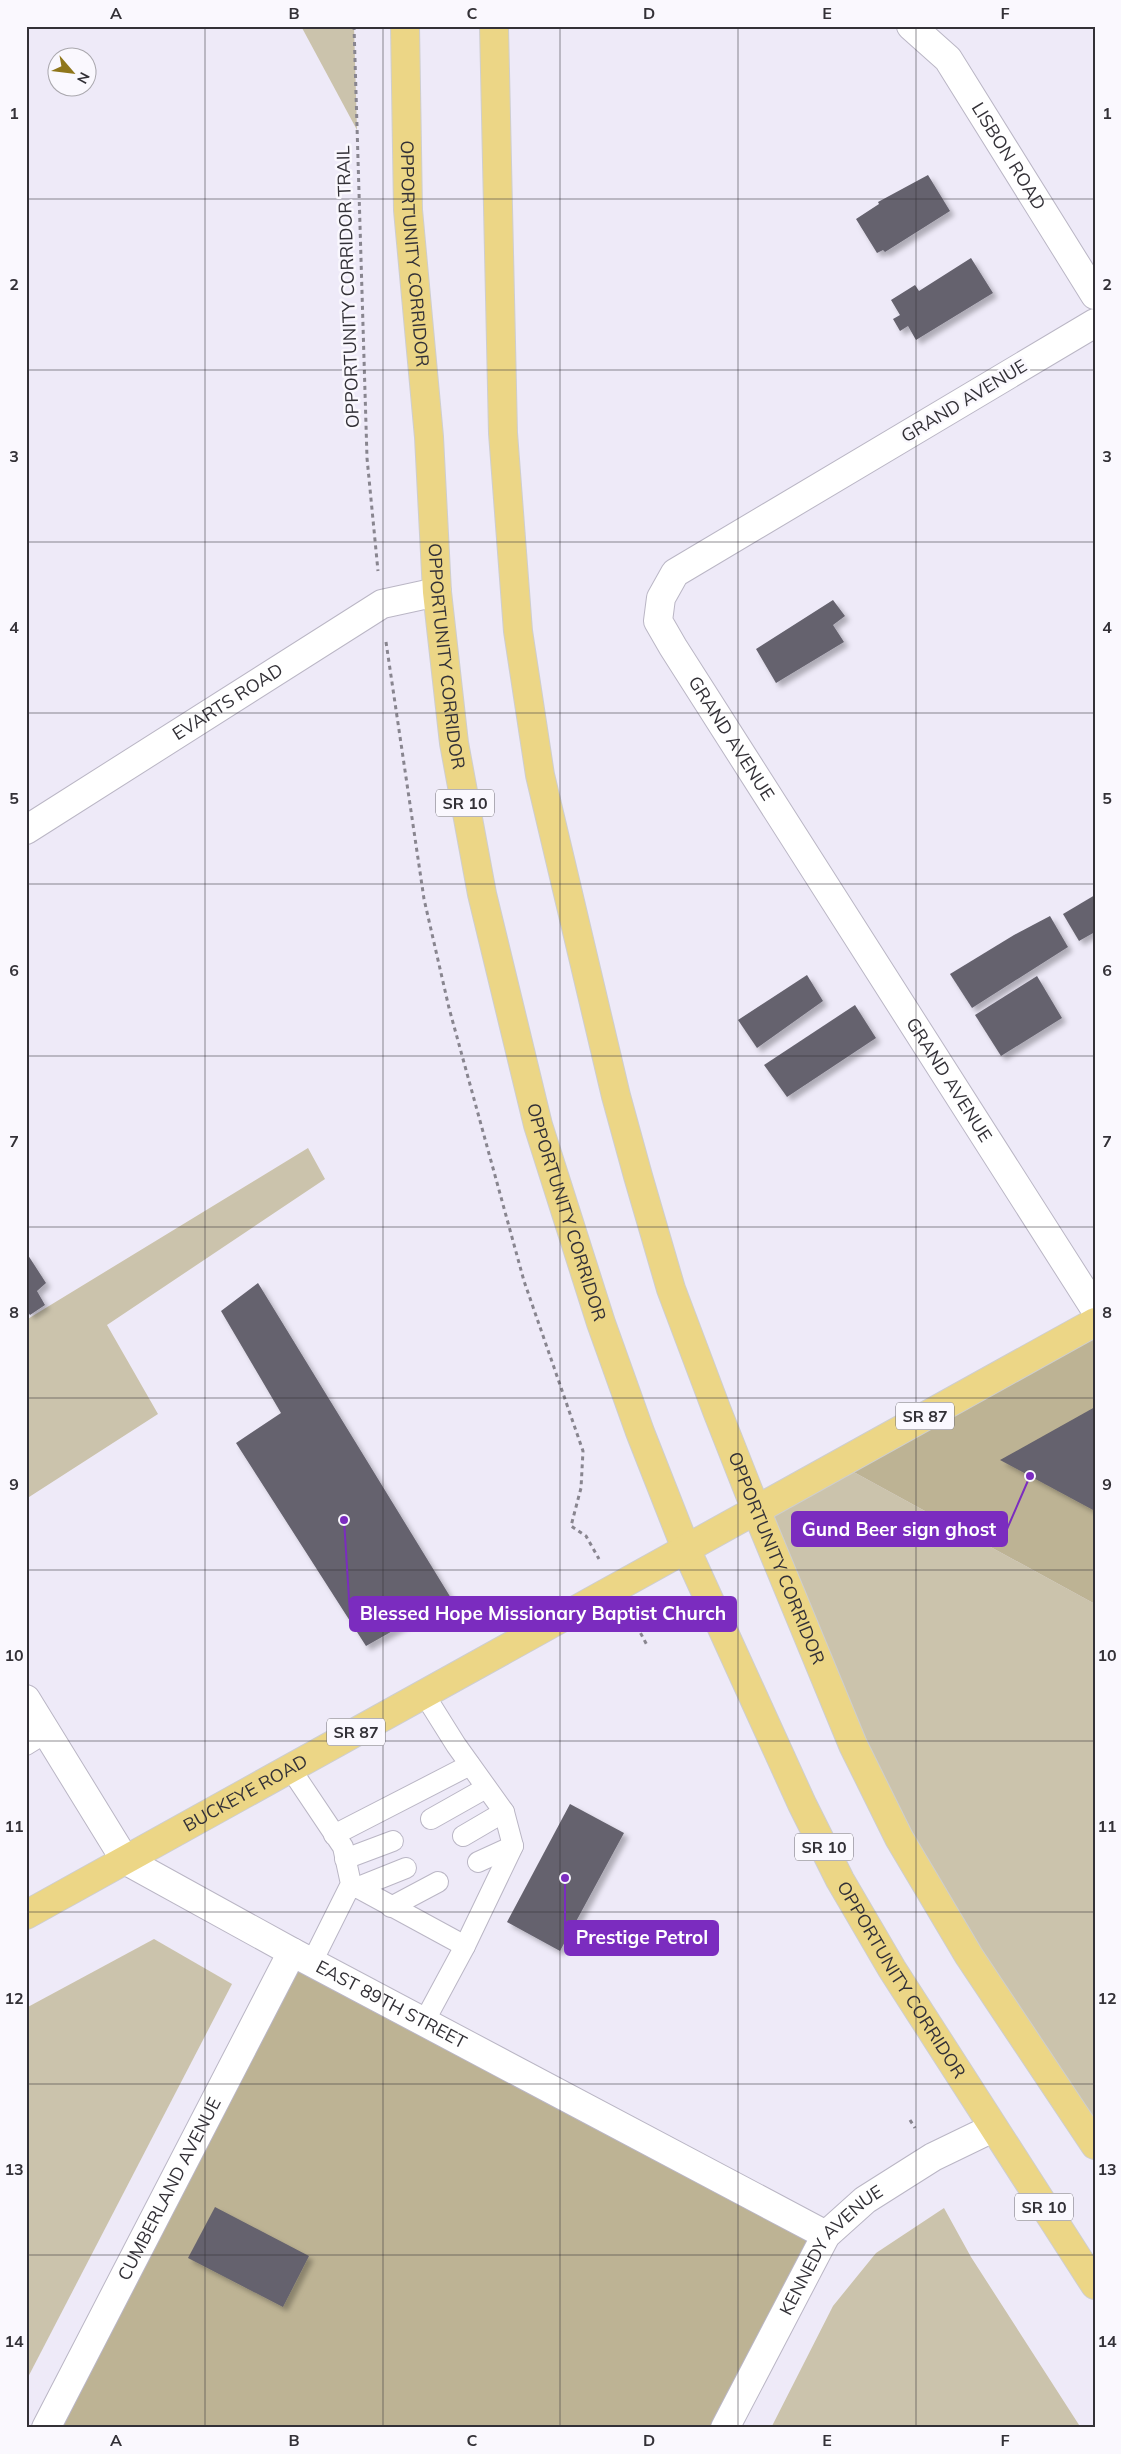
<svg xmlns="http://www.w3.org/2000/svg" width="1121" height="2454" font-family="Mulish,sans-serif">
	<style>
		.green { fill: #cbc3ac }
		.forest { fill: #bdb394 }
		.building { fill: #65626e; filter: url(#shadow) }
		.lines { fill: none; stroke-linecap: round; stroke-linejoin: round }
		.lane-casing { stroke: #bab6c5; stroke-width: 22 }
		.street-casing { stroke: #bab6c5; stroke-width: 30 }
		.primary-casing { stroke: #cececf; stroke-width: 30 }
		.path { stroke: #88858f; stroke-width: 3; stroke-dasharray: 4 4; stroke-linecap: butt }
		.lane { stroke: #fff; stroke-width: 20 }
		.street { stroke: #fff; stroke-width: 28 }
		.primary { stroke: #ecd686; stroke-width: 28 }
		.grid { fill: none; stroke: #333137; stroke-width: 1; stroke-opacity: 0.55 }
		.labels { text-anchor: middle; stroke-width: 5; stroke-linejoin: round; paint-order: stroke }
		.shield { fill: #faf8fe; stroke: #6f6d73; stroke-width: 1 }
		.shield-label { font-size: 16px; font-weight: bold; fill: #333137 }
		.street-label { font-size: 18px; fill: #333137; stroke: #faf8fe }
		.leader { fill: none; stroke: #7b2cbf; stroke-width: 2 }
		.callout-dot { fill: #7b2cbf; stroke: #faf8fe; stroke-width: 2 }
		.callout { fill: #7b2cbf; stroke: #7b2cbf; stroke-width: 2 }
		.callout-label { font-size: 19px; text-anchor: middle; font-weight: bold; fill: #fff }
		.neatline { fill: none; stroke: #333137; stroke-width: 2 }
		.grid-label { font-size: 16px; text-anchor: middle; font-weight: bold; fill: #333137 }
	</style>
	<defs>
		<filter id="shadow"><feDropShadow dx="4.5" dy="4.5" stdDeviation="2.5" flood-color="#0004"/></filter>
	</defs>
	<rect width="100%" height="100%" fill="#eeeaf8"/>
	<!-- green -->
	<g class="green">
		<path d="M 301,26 L 354,26 L 357,130 Z"/>
		<path d="M 308,1148 L 325,1179 L 107,1325 L 158,1414 L 26,1499 L 26,1320 Z"/>
		<path d="M 839,1464 L 1095,1604 L 1095,2145 L 969,1956 L 756,1510 Z"/>
		<path d="M 154,1939 L 232,1984 L 26,2381 L 26,2008 Z"/>
		<path d="M 944,2208 L 971,2257 L 1081,2428 L 771,2428 L 833,2306 L 876,2253 Z"/>
	</g>
	<!-- forest -->
	<g class="forest">
		<path d="M 1095,1322 L 1095,1604 L 839,1464 Z"/>
		<path d="M 292,1952 L 826,2235 L 726,2428 L 46,2428 Z"/>
	</g>
	<!-- building -->
	<g class="building">
		<path d="M 928,175 L 950,211 L 885,252 L 883,250 L 877,253 L 856,219 L 879,204 L 878,202 Z"/>
		<path d="M 971,258 L 993,293 L 916,340 L 908,326 L 900,331 L 893,319 L 900,315 L 891,300 L 915,285 L 919,291 Z"/>
		<path d="M 833,600 L 845,616 L 833,625 L 844,642 L 776,683 L 756,649 Z"/>
		<path d="M 1095,895 L 1095,932 L 1079,941 L 1063,914 Z"/>
		<path d="M 1050,916 L 1068,947 L 972,1008 L 950,974 L 1014,935 Z"/>
		<path d="M 807,975 L 823,1001 L 757,1048 L 738,1020 Z"/>
		<path d="M 1037,976 L 1062,1018 L 1001,1056 L 975,1015 Z"/>
		<path d="M 855,1005 L 876,1038 L 787,1097 L 764,1065 Z"/>
		<path d="M 26,1252 L 46,1283 L 37,1291 L 45,1305 L 30,1315 L 26,1309 Z"/>
		<path d="M 258,1283 L 451,1598 L 366,1646 L 236,1443 L 281,1413 L 221,1311 Z"/>
		<path d="M 1095,1407 L 1095,1511 L 1000,1460 Z"/>
		<path d="M 570,1804 L 624,1833 L 560,1951 L 507,1922 Z"/>
		<path d="M 215,2207 L 309,2256 L 283,2307 L 188,2258 Z"/>
	</g>
	<g class="lines">
		<!-- lane casing -->
		<g class="lane-casing">
			<g id="lane">
				<path d="M 424,1694 L 456,1745 L 504,1812 L 513,1846 L 465,1946 L 424,2022"/>
				<path d="M 26,1745 L 47,1732"/>
				<path d="M 290,1768 L 343,1847 L 351,1884 L 312,1962"/>
				<path d="M 431,1819 L 486,1788"/>
				<path d="M 334,1835 L 470,1765"/>
				<path d="M 463,1836 L 504,1812"/>
				<path d="M 345,1859 L 393,1841"/>
				<path d="M 478,1862 L 513,1846"/>
				<path d="M 351,1884 L 465,1946"/>
				<path d="M 356,1888 L 406,1868"/>
				<path d="M 391,1907 L 438,1882"/>
			</g>
		</g>
		<!-- street casing -->
		<g class="street-casing">
			<g id="street">
				<path id="s1" d="M 911,26 L 948,59 L 1095,295"/>
				<path id="s2" d="M 1095,323 L 675,573 L 661,598 L 658,621 L 673,647 L 1095,1309"/>
				<path id="s3" d="M 26,830 L 382,604 L 437,592"/>
				<path id="s4" d="M 26,1699 L 125,1860 L 292,1952 L 826,2235"/>
				<path id="s5" d="M 46,2428 L 292,1952"/>
				<path id="s6" d="M 725,2428 L 826,2235 L 865,2200 L 933,2157 L 993,2128"/>
			</g>
		</g>
		<!-- primary casing -->
		<g class="primary-casing">
			<g id="primary">
				<path id="s7" d="M 405,26 L 408,210 L 429,437 L 437,592 L 454,743 L 482,894 L 538,1125 L 601,1323 L 640,1432 L 686,1549 L 802,1804 L 840,1880 L 892,1969 L 1095,2285"/>
				<path id="s8" d="M 494,26 L 503,433 L 518,631 L 540,775 L 616,1096 L 638,1176 L 671,1289 L 717,1411 L 756,1510 L 853,1745 L 899,1838 L 969,1956 L 1095,2145"/>
				<path id="s9" d="M 26,1915 L 1095,1322"/>
			</g>
		</g>
		<!-- path -->
		<g class="path">
			<path d="M 354,26 L 367,458 L 378,571"/>
			<path d="M 386,642 L 424,899 L 449,1008 L 524,1281 L 583,1451 L 581,1488 L 571,1526 L 586,1536 L 599,1559"/>
			<path d="M 633,1619 L 648,1647"/>
			<path d="M 910,2120 L 915,2128"/>
		</g>
		<!-- lane -->
		<use href="#lane" class="lane"/>
		<!-- street -->
		<use href="#street" class="street"/>
		<!-- primary -->
		<use href="#primary" class="primary"/>
	</g>
	<!-- grid -->
	<path class="grid" d="M 205,26 L 205,2428M 383,26 L 383,2428M 560,26 L 560,2428M 738,26 L 738,2428M 916,26 L 916,2428M 26,199 L 1095,199M 26,370 L 1095,370M 26,542 L 1095,542M 26,713 L 1095,713M 26,884 L 1095,884M 26,1056 L 1095,1056M 26,1227 L 1095,1227M 26,1398 L 1095,1398M 26,1570 L 1095,1570M 26,1741 L 1095,1741M 26,1912 L 1095,1912M 26,2084 L 1095,2084M 26,2255 L 1095,2255"/>
	<g class="labels">
		<!-- shield labels -->
		<g class="shield">
			<rect x="436" y="789.5" width="58" height="27" rx="4"/>
			<rect x="896" y="1402.5" width="58" height="27" rx="4"/>
			<rect x="327" y="1718.5" width="58" height="27" rx="4"/>
			<rect x="795" y="1833.5" width="58" height="27" rx="4"/>
			<rect x="1015" y="2193.5" width="58" height="27" rx="4"/>
		</g>
		<g class="shield-label">
			<text x="465" y="809">SR 10</text>
			<text x="925" y="1422">SR 87</text>
			<text x="356" y="1738">SR 87</text>
			<text x="824" y="1853">SR 10</text>
			<text x="1044" y="2213">SR 10</text>
		</g>
		<!-- street labels -->
		<g class="street-label">
			<text dy="6" stroke="none"><textPath href="#s1" startOffset="164">LISBON ROAD</textPath></text>
			<text dy="6" stroke="none"><textPath href="#s7" startOffset="228">OPPORTUNITY CORRIDOR</textPath></text>
			<text transform="translate(348 287) rotate(-92)" y="6">OPPORTUNITY CORRIDOR TRAIL</text>
			<text transform="translate(964 401) rotate(-31)" y="6">GRAND AVENUE</text>
			<text dy="6" stroke="none"><textPath href="#s7" startOffset="632">OPPORTUNITY CORRIDOR</textPath></text>
			<text dy="6" stroke="none"><textPath href="#s3" startOffset="239">EVARTS ROAD</textPath></text>
			<text dy="6" stroke="none"><textPath href="#s2" startOffset="679">GRAND AVENUE</textPath></text>
			<text dy="6" stroke="none"><textPath href="#s2" startOffset="1084">GRAND AVENUE</textPath></text>
			<text dy="6" stroke="none"><textPath href="#s7" startOffset="1202">OPPORTUNITY CORRIDOR</textPath></text>
			<text dy="6" stroke="none"><textPath href="#s8" startOffset="1571">OPPORTUNITY CORRIDOR</textPath></text>
			<text dy="6" stroke="none"><textPath href="#s9" startOffset="251">BUCKEYE ROAD</textPath></text>
			<text dy="6" stroke="none"><textPath href="#s7" startOffset="2042">OPPORTUNITY CORRIDOR</textPath></text>
			<text dy="6" stroke="none"><textPath href="#s4" startOffset="492">EAST 89TH STREET</textPath></text>
			<text dy="6" stroke="none"><textPath href="#s5" startOffset="269">CUMBERLAND AVENUE</textPath></text>
			<text dy="6" stroke="none"><textPath href="#s6" startOffset="209">KENNEDY AVENUE</textPath></text>
		</g>
	</g>
	<!-- callouts -->
	<path class="leader" d="M1030 1476L1007 1529M344 1520L350 1614M565 1878L565 1938"/>
	<g class="callout-dot">
		<circle cx="1030" cy="1476" r="5"/>
		<circle cx="344" cy="1520" r="5"/>
		<circle cx="565" cy="1878" r="5"/>
	</g>
	<g class="callout">
		<rect x="792" y="1512" width="215" height="34" rx="5"/>
		<rect x="350" y="1597" width="386" height="34" rx="5"/>
		<rect x="565" y="1921" width="153" height="34" rx="5"/>
	</g>
	<g class="callout-label">
		<text x="899" y="1536">Gund Beer sign ghost</text>
		<text x="543" y="1620">Blessed Hope Missionary Baptist Church</text>
		<text x="642" y="1944">Prestige Petrol</text>
	</g>
	<!-- border -->
	<rect width="1121" height="2454" fill="none" stroke="#faf8fe" stroke-width="55"/>
	<!-- north arrow -->
	<g transform="translate(72 72) rotate(118)"><circle r="24" fill="#faf8fe" stroke="#aaa8ae"/>
	<path d="M0-4L9 19L0 12L-9 19Z" fill="#8f761b"/>
	<text y="-8" font-size="14" font-weight="bold" text-anchor="middle" fill="#333137">N</text>
	</g>
	<rect x="28" y="28" width="1066" height="2398" class="neatline"/>
	<g class="grid-label">
		<text x="116" y="19">A</text>
		<text x="294" y="19">B</text>
		<text x="472" y="19">C</text>
		<text x="649" y="19">D</text>
		<text x="827" y="19">E</text>
		<text x="1005" y="19">F</text>
		<text x="14" y="119">1</text>
		<text x="1107" y="119">1</text>
		<text x="14" y="290">2</text>
		<text x="1107" y="290">2</text>
		<text x="14" y="462">3</text>
		<text x="1107" y="462">3</text>
		<text x="14" y="633">4</text>
		<text x="1107" y="633">4</text>
		<text x="14" y="804">5</text>
		<text x="1107" y="804">5</text>
		<text x="14" y="976">6</text>
		<text x="1107" y="976">6</text>
		<text x="14" y="1147">7</text>
		<text x="1107" y="1147">7</text>
		<text x="14" y="1318">8</text>
		<text x="1107" y="1318">8</text>
		<text x="14" y="1490">9</text>
		<text x="1107" y="1490">9</text>
		<text x="14" y="1661">10</text>
		<text x="1107" y="1661">10</text>
		<text x="14" y="1832">11</text>
		<text x="1107" y="1832">11</text>
		<text x="14" y="2004">12</text>
		<text x="1107" y="2004">12</text>
		<text x="14" y="2175">13</text>
		<text x="1107" y="2175">13</text>
		<text x="14" y="2347">14</text>
		<text x="1107" y="2347">14</text>
		<text x="116" y="2446">A</text>
		<text x="294" y="2446">B</text>
		<text x="472" y="2446">C</text>
		<text x="649" y="2446">D</text>
		<text x="827" y="2446">E</text>
		<text x="1005" y="2446">F</text>
	</g>
</svg>
